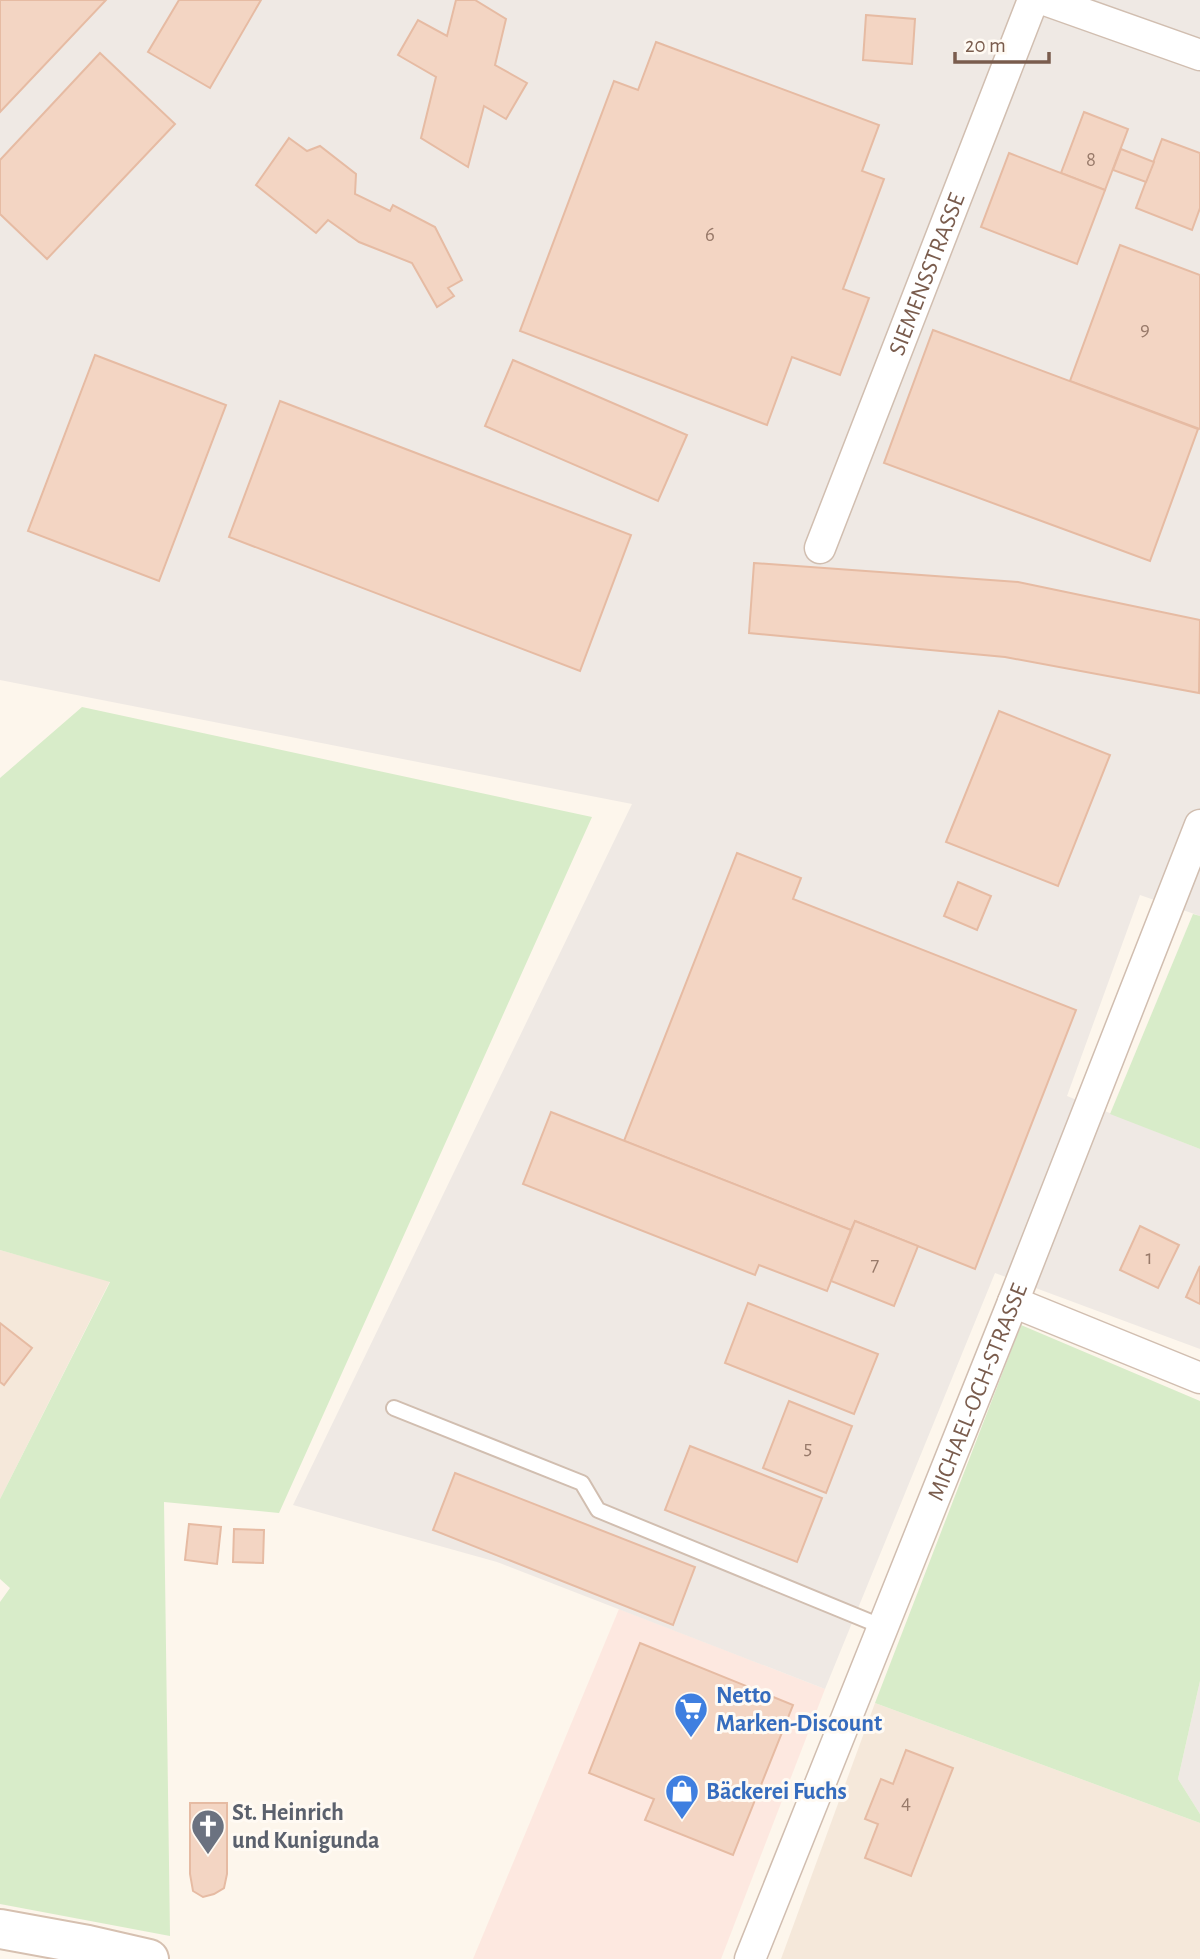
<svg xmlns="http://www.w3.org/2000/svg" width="1200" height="1959" font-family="'Alegreya Sans',sans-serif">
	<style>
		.residential { fill: #f5e8da }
		.commercial { fill: #fde8e0 }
		.industrial { fill: #efe9e4 }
		.green { fill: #d8ecc9 }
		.building { fill: #f3d5c3; stroke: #e6bba3; stroke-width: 2 }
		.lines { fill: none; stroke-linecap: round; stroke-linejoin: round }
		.lane-casing { stroke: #d1beb0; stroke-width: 18 }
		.street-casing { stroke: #d1beb0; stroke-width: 33 }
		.secondary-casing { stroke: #d6c0b0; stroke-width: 42 }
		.lane { stroke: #fff; stroke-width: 14 }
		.street { stroke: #fff; stroke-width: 30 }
		.secondary { stroke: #fff; stroke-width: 38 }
		.labels { text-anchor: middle; stroke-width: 6; stroke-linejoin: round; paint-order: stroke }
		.number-label { font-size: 21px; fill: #987a6a }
		.street-label { font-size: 24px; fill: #7a5c4d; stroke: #fffaf3 }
		.shop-label { font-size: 24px; font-weight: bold; fill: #366cbe; stroke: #fffaf3; text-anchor: start }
		.worship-label { font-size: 24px; font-weight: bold; fill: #5b616d; stroke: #fffaf3; text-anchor: start }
	</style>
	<rect width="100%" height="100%" fill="#fdf6ec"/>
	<!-- residential -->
	<g class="residential">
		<path d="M 0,1250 L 110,1281 L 0,1499 Z"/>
		<path d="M 875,1703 L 1200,1823 L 1200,1959 L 781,1959 Z"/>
	</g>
	<!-- commercial -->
	<path class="commercial" d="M 619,1609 L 825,1689 L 721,1959 L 473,1959 Z"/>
	<!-- industrial -->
	<g class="industrial">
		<path d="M 0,0 L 1200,0 L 1200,916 L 1140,895 L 1067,1096 L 1200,1149 L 1200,1349 L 995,1273 L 825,1689 L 497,1562 L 293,1505 L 632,804 L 0,680 Z"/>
		<path d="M 1200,1681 L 1200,1814 L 1178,1779 Z"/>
	</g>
	<!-- green -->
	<g class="green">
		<path d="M 82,707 L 592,817 L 279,1513 L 164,1502 L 170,1936 L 0,1904 L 0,1602 L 10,1588 L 0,1579 L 0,1499 L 110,1282 L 0,1250 L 0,778 Z"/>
		<path d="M 1193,914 L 1200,916 L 1200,1149 L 1110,1114 Z"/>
		<path d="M 1021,1325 L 1200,1401 L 1200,1681 L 1178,1779 L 1200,1814 L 1200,1823 L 875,1703 Z"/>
	</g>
	<!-- building -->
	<g class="building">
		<path d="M 0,0 L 106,0 L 0,112 Z"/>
		<path d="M 179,0 L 261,0 L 210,88 L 148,52 Z"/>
		<path d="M 456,0 L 475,0 L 506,19 L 495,65 L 527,83 L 506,119 L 484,106 L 468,167 L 421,138 L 436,77 L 398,55 L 418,20 L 447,36 Z"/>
		<path d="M 866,15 L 915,19 L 912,64 L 863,60 Z"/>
		<path d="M 656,42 L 879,125 L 862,171 L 884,179 L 843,289 L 869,298 L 840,375 L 792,357 L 767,425 L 520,331 L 614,81 L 638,90 Z"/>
		<path d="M 100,53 L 175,124 L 47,259 L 0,214 L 0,160 Z"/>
		<path d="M 1084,112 L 1128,129 L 1105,190 L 1061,173 Z"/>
		<path d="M 289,138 L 307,151 L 320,146 L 356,174 L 355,194 L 390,211 L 393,205 L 435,227 L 462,280 L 448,288 L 454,296 L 437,307 L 412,263 L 359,242 L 328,220 L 316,233 L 256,185 Z"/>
		<path d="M 1162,139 L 1200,153 L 1200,208 L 1192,230 L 1136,208 Z"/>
		<path d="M 1121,149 L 1154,162 L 1146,182 L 1113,170 Z"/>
		<path d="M 1009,153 L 1105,190 L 1077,264 L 981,227 Z"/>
		<path d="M 1120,245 L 1200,275 L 1200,429 L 1070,381 Z"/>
		<path d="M 933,330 L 1198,429 L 1150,561 L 884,463 Z"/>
		<path d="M 95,355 L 226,405 L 159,581 L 28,531 Z"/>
		<path d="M 513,360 L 687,435 L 658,501 L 485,426 Z"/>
		<path d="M 280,401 L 631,535 L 580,671 L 229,537 Z"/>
		<path d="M 754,563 L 1018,582 L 1200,620 L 1199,693 L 1005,657 L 749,633 Z"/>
		<path d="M 999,711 L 1110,755 L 1058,886 L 946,842 Z"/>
		<path d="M 737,853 L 801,878 L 793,899 L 1076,1010 L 975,1269 L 855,1221 L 851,1230 L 624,1141 Z"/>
		<path d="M 958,882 L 991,896 L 977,930 L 944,916 Z"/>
		<path d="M 551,1112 L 851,1230 L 827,1291 L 759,1265 L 755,1275 L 523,1184 Z"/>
		<path d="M 855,1221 L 918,1246 L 894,1306 L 831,1281 Z"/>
		<path d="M 1140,1226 L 1179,1245 L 1158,1288 L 1120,1270 Z"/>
		<path d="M 1200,1266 L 1200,1304 L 1186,1297 Z"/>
		<path d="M 748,1303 L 878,1354 L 854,1414 L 725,1363 Z"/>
		<path d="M 0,1323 L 32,1348 L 4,1385 L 0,1382 Z"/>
		<path d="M 789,1401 L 852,1426 L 826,1493 L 763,1468 Z"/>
		<path d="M 690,1446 L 822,1498 L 797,1562 L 665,1510 Z"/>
		<path d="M 455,1473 L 695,1567 L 673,1625 L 433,1530 Z"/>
		<path d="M 189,1524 L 221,1527 L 217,1564 L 185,1560 Z"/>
		<path d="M 234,1529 L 264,1530 L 263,1563 L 233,1562 Z"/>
		<path d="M 640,1643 L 793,1705 L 733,1855 L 645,1820 L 654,1799 L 589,1773 Z"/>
		<path d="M 906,1750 L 953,1768 L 911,1876 L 865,1858 L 878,1824 L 865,1819 L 881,1779 L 893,1784 Z"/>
		<path d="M 190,1803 L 227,1803 L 227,1874 L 224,1888 L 214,1894 L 203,1897 L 193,1891 L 190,1874 Z"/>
	</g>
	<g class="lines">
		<!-- lane casing -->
		<g class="lane-casing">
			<path id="lane" d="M 394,1408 L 582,1483 L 598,1510 L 883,1627"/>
		</g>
		<!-- street casing -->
		<g class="street-casing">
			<g id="street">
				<path d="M 1045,0 L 1200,55"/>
				<path id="s1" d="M 820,548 L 1033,0"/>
				<path d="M 1013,1302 L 1200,1378"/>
				<path id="s2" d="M 750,1959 L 1013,1302 L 1200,825"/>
			</g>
		</g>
		<!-- secondary casing -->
		<g class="secondary-casing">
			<path id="secondary" d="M 0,1929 L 88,1945 L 149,1959"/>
		</g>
		<!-- lane -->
		<use href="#lane" class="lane"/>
		<!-- street -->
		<use href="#street" class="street"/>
		<!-- secondary -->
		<use href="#secondary" class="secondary"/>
	</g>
	<!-- icons -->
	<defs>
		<g id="supermarket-pin" transform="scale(1.75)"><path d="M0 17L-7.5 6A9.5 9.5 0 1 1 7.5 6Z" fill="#3f7fe0" stroke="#fffaf3"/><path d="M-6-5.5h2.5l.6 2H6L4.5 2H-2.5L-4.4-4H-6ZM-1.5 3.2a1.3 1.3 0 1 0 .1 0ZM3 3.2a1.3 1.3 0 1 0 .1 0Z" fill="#fff"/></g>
		<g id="shop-pin" transform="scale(1.75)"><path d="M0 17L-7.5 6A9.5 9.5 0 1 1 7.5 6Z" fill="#3f7fe0" stroke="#fffaf3"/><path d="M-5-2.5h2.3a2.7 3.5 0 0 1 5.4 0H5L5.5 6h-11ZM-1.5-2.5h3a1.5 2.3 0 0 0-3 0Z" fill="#fff"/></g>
		<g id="church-pin" transform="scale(1.75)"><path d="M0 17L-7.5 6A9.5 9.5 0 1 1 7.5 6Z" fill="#6b7280" stroke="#fffaf3"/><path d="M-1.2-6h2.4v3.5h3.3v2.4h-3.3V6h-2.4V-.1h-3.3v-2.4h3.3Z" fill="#fff"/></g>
	</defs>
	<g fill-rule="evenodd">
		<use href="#supermarket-pin" x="691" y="1709"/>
		<use href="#shop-pin" x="682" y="1791"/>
		<use href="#church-pin" x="208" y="1826"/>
	</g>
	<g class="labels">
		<!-- number labels -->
		<g class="number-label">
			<text x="1091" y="166">8</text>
			<text x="710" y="241">6</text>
			<text x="1145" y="335">9</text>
			<text x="1149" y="1264">1</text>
			<text x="875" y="1271">7</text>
			<text x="808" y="1454">5</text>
			<text x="906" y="1809">4</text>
		</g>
		<!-- street labels -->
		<g class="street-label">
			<text dy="8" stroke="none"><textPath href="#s1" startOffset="294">SIEMENSSTRASSE</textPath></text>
			<text dy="8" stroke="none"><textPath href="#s2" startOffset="611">MICHAEL-OCH-STRASSE</textPath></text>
		</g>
		<!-- shop labels -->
		<g class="shop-label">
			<text x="716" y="1703">Netto<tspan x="716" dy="28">Marken-Discount</tspan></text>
			<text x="706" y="1799">Bäckerei Fuchs</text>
		</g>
		<!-- worship labels -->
		<g class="worship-label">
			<text x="232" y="1820">St. Heinrich<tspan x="232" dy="28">und Kunigunda</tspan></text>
		</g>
	</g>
	<!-- scale -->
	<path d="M955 52v10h94v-10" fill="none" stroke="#7a5c4d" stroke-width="3.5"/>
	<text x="965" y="52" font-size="21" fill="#7a5c4d" stroke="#fffaf3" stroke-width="5" paint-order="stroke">20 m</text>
</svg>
